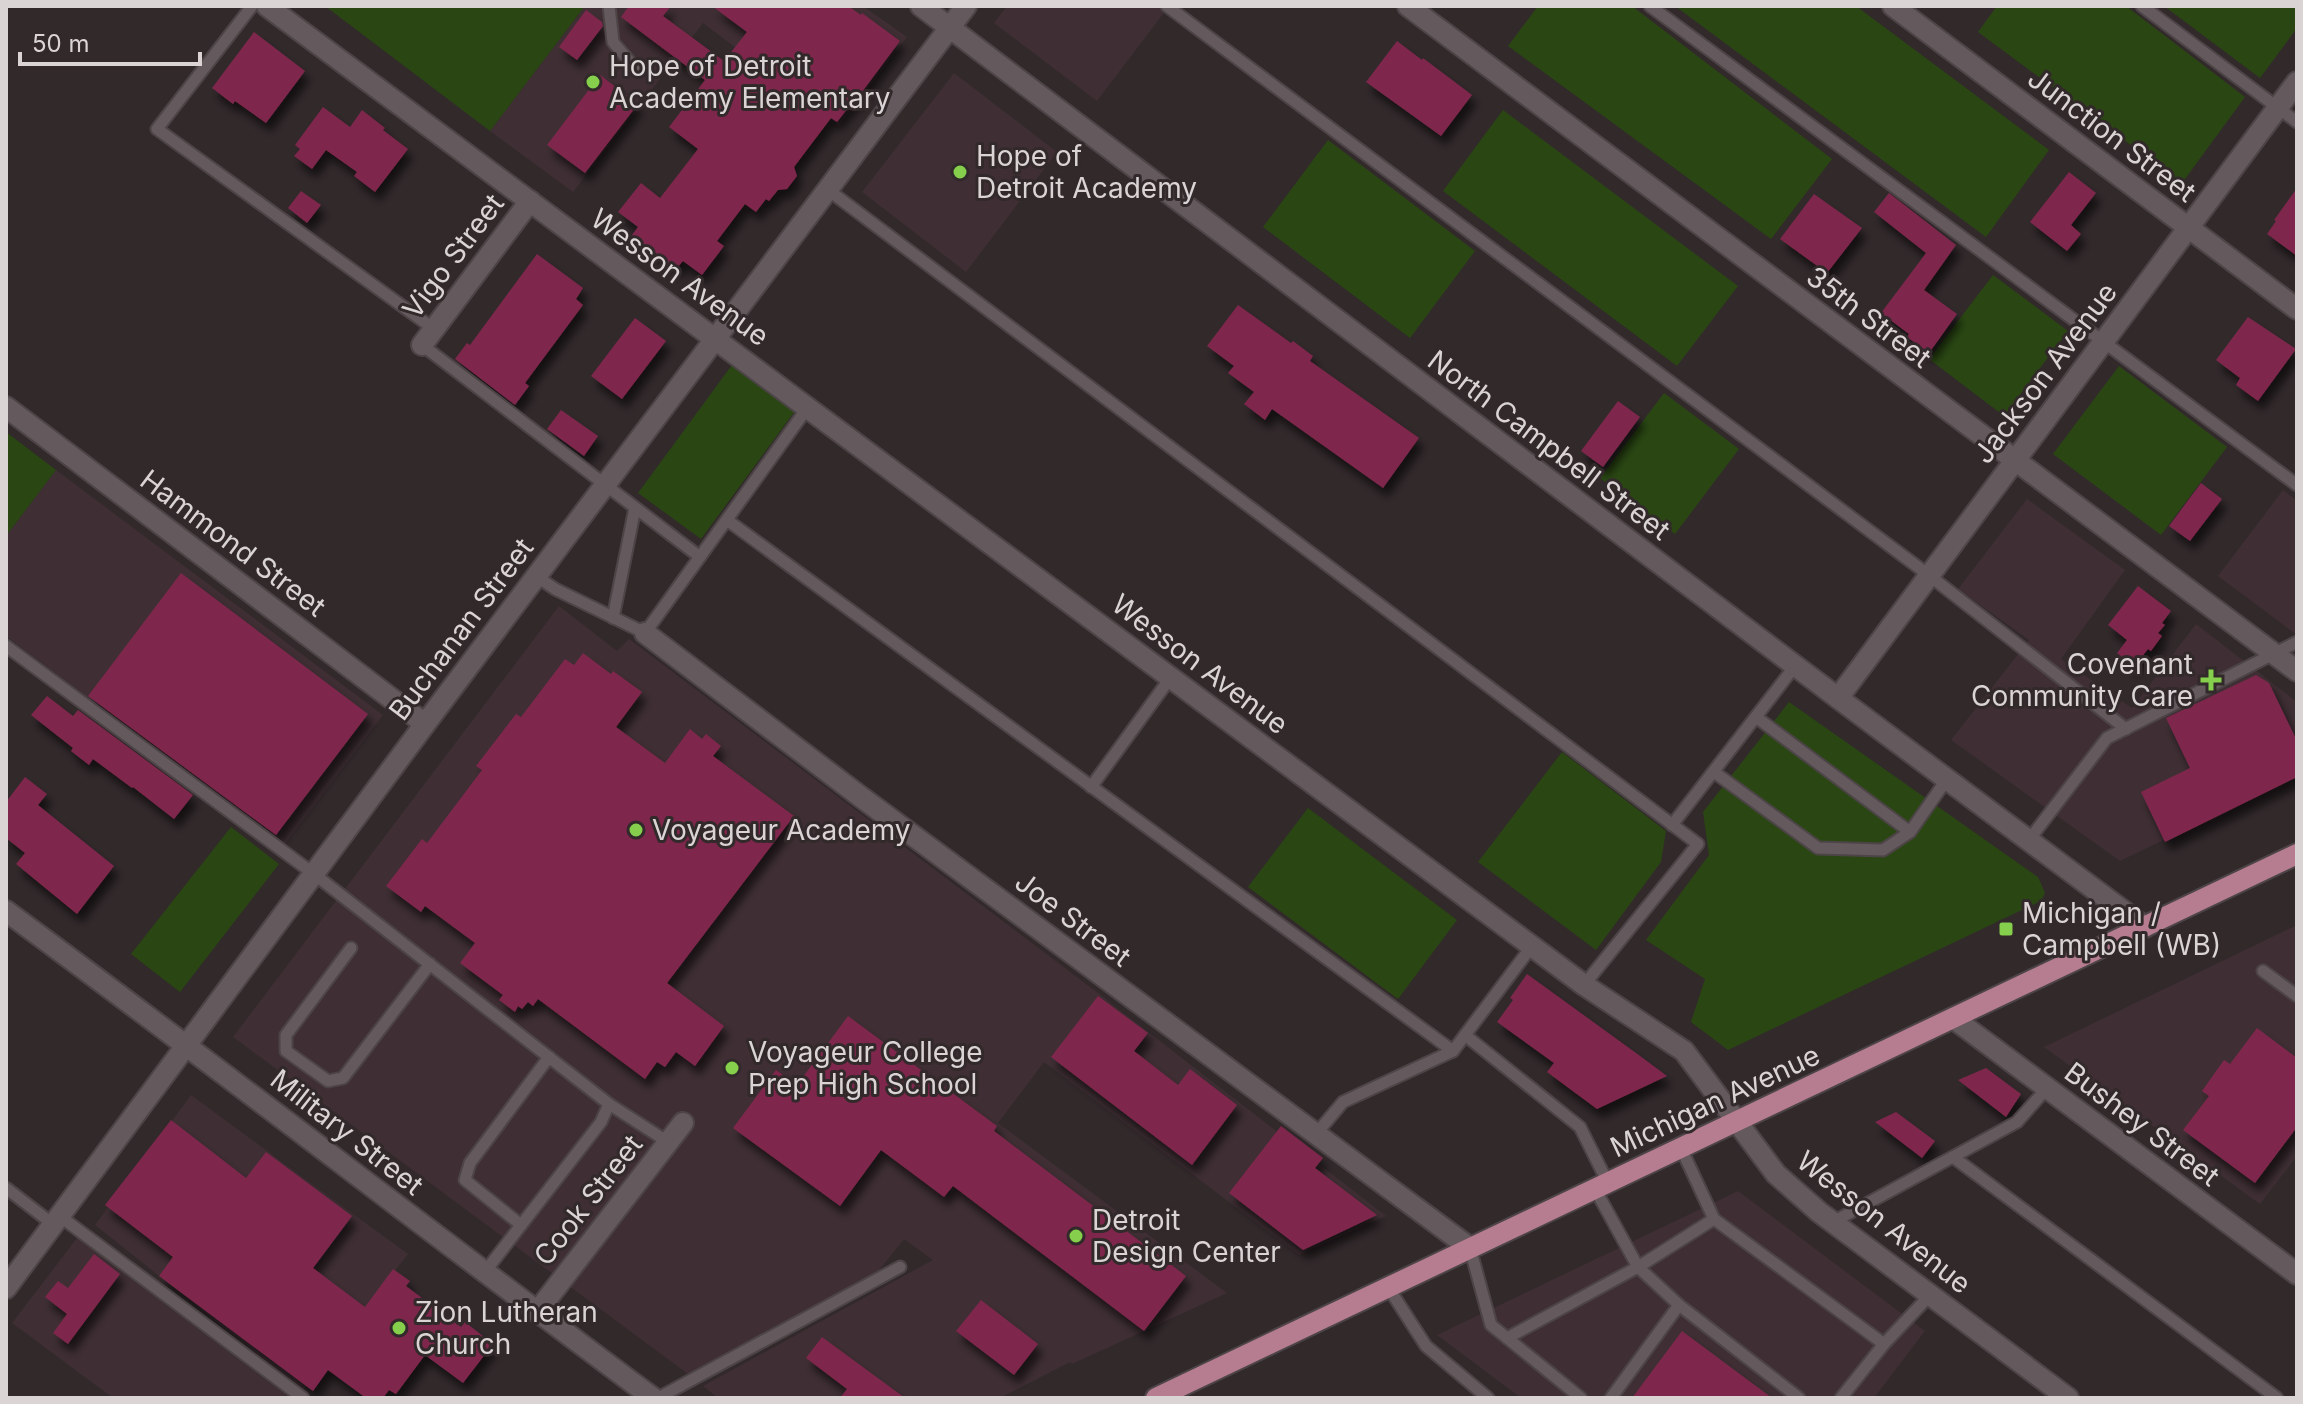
<svg xmlns="http://www.w3.org/2000/svg" width="2303" height="1404" font-family="Inter,sans-serif">
	<style>
		.built { fill: #3f2f34 }
		.green { fill: #2a4713 }
		.building { fill: #7e274b; filter: url(#shadow) }
		.lines { fill: none; stroke-linecap: round; stroke-linejoin: round }
		.service-casing { stroke: #4c4446; stroke-width: 15 }
		.minor-casing { stroke: #4c4446; stroke-width: 24 }
		.primary-casing { stroke: #4c4446; stroke-width: 24 }
		.service { stroke: #64595c; stroke-width: 11 }
		.minor { stroke: #64595c; stroke-width: 20 }
		.primary { stroke: #b67c90; stroke-width: 20 }
		.poi-dot { fill: #85cf4c; stroke: #32292b; stroke-width: 3 }
		.labels { text-anchor: middle; stroke-width: 6; stroke-linejoin: round; paint-order: stroke }
		.poi-label { font-size: 28px; fill: #dad4d5; stroke: #32292b; text-anchor: start }
		.street-label { font-size: 28px; fill: #dad4d5; stroke: #32292b }
	</style>
	<defs>
		<filter id="shadow"><feDropShadow dx="5" dy="9" stdDeviation="4" flood-color="#0009"/></filter>
	</defs>
	<rect width="100%" height="100%" fill="#32292b"/>
	<!-- built -->
	<g class="built">
		<path d="M 585,6 L 863,6 L 907,37 L 839,126 L 703,23 L 573,192 L 490,131 Z"/>
		<path d="M 1007,6 L 1169,6 L 1097,101 L 994,23 Z"/>
		<path d="M 954,73 L 1057,152 L 966,272 L 862,192 Z"/>
		<path d="M 56,470 L 383,715 L 284,845 L 6,636 L 6,536 Z"/>
		<path d="M 2283,490 L 2297,501 L 2297,635 L 2218,576 Z"/>
		<path d="M 2027,499 L 2125,570 L 2061,659 L 2132,708 L 2196,624 L 2297,702 L 2297,776 L 2120,861 L 1951,740 L 2029,640 L 1958,589 Z"/>
		<path d="M 559,606 L 617,651 L 629,639 L 1098,993 L 1386,1216 L 1299,1255 L 1044,1062 L 998,1123 L 1227,1293 L 1072,1364 L 1070,1362 L 1000,1398 L 718,1398 L 703,1386 L 933,1260 L 904,1239 L 876,1274 L 688,1374 L 233,1037 Z"/>
		<path d="M 2297,925 L 2297,1156 L 2260,1204 L 2044,1047 Z"/>
		<path d="M 191,1095 L 408,1254 L 303,1390 L 95,1225 Z"/>
		<path d="M 1738,1191 L 1925,1331 L 1874,1398 L 1521,1398 L 1437,1335 Z"/>
		<path d="M 77,1238 L 290,1398 L 113,1398 L 12,1323 Z"/>
	</g>
	<!-- green -->
	<g class="green">
		<path d="M 325,6 L 585,6 L 490,131 Z"/>
		<path d="M 1538,6 L 1632,6 L 1832,159 L 1771,239 L 1508,46 Z"/>
		<path d="M 1675,6 L 1856,6 L 2049,150 L 1986,237 Z"/>
		<path d="M 1997,6 L 2126,6 L 2245,97 L 2182,183 L 1978,32 Z"/>
		<path d="M 2164,6 L 2297,6 L 2297,28 L 2260,78 Z"/>
		<path d="M 1503,110 L 1738,286 L 1677,366 L 1443,191 Z"/>
		<path d="M 1328,140 L 1475,251 L 1410,338 L 1263,227 Z"/>
		<path d="M 1993,275 L 2068,331 L 2004,416 L 1929,359 Z"/>
		<path d="M 732,365 L 795,411 L 701,539 L 638,493 Z"/>
		<path d="M 2119,366 L 2227,447 L 2161,535 L 2053,454 Z"/>
		<path d="M 1664,393 L 1739,449 L 1675,534 L 1600,478 Z"/>
		<path d="M 6,432 L 56,470 L 6,536 Z"/>
		<path d="M 1789,702 L 2038,877 L 2045,893 L 2041,901 L 1728,1050 L 1691,1022 L 1705,979 L 1646,940 L 1709,855 L 1703,812 Z"/>
		<path d="M 1562,752 L 1666,831 L 1661,862 L 1596,950 L 1478,862 Z"/>
		<path d="M 1308,808 L 1457,920 L 1398,999 L 1248,887 Z"/>
		<path d="M 231,827 L 279,864 L 180,992 L 131,954 Z"/>
	</g>
	<!-- building -->
	<g class="building">
		<path d="M 629,6 L 671,6 L 663,16 L 724,61 L 747,32 L 712,6 L 848,6 L 861,15 L 862,13 L 900,41 L 853,104 L 852,103 L 837,122 L 831,118 L 794,167 L 797,176 L 787,189 L 778,190 L 769,201 L 766,199 L 756,212 L 745,204 L 717,241 L 724,246 L 702,275 L 683,261 L 676,269 L 632,235 L 638,227 L 618,212 L 641,183 L 660,198 L 698,149 L 669,127 L 705,80 L 621,17 Z"/>
		<path d="M 586,10 L 602,22 L 603,26 L 577,60 L 559,47 Z"/>
		<path d="M 254,32 L 305,71 L 266,123 L 235,101 L 233,104 L 212,88 Z"/>
		<path d="M 1397,41 L 1422,60 L 1423,58 L 1472,95 L 1441,136 L 1366,82 Z"/>
		<path d="M 600,75 L 638,104 L 585,173 L 547,145 Z"/>
		<path d="M 323,107 L 350,127 L 362,110 L 385,128 L 383,130 L 408,149 L 375,192 L 354,176 L 357,172 L 326,150 L 312,169 L 294,156 L 300,149 L 295,145 Z"/>
		<path d="M 2069,172 L 2096,193 L 2071,225 L 2081,234 L 2067,251 L 2030,222 Z"/>
		<path d="M 2297,188 L 2297,256 L 2267,234 L 2276,221 L 2274,220 Z"/>
		<path d="M 301,191 L 321,205 L 307,223 L 288,208 Z"/>
		<path d="M 1889,193 L 1956,245 L 1924,290 L 1957,314 L 1929,353 L 1907,337 L 1909,334 L 1881,313 L 1926,253 L 1874,212 Z"/>
		<path d="M 1814,194 L 1862,228 L 1827,273 L 1780,239 Z"/>
		<path d="M 537,254 L 583,288 L 576,299 L 583,305 L 525,383 L 529,386 L 515,405 L 455,359 L 467,343 L 470,345 Z"/>
		<path d="M 1238,305 L 1291,343 L 1293,341 L 1313,356 L 1310,361 L 1419,438 L 1383,488 L 1272,409 L 1265,420 L 1244,404 L 1254,392 L 1228,373 L 1234,366 L 1207,346 Z"/>
		<path d="M 2248,317 L 2296,349 L 2258,401 L 2236,385 L 2240,378 L 2216,360 Z"/>
		<path d="M 635,318 L 666,341 L 622,399 L 591,376 Z"/>
		<path d="M 1618,401 L 1640,417 L 1603,467 L 1581,451 Z"/>
		<path d="M 561,410 L 598,436 L 584,456 L 547,429 Z"/>
		<path d="M 2201,483 L 2222,499 L 2190,541 L 2169,526 Z"/>
		<path d="M 181,573 L 368,714 L 276,835 L 88,696 Z"/>
		<path d="M 2138,586 L 2171,611 L 2162,623 L 2165,625 L 2158,633 L 2162,636 L 2151,651 L 2148,649 L 2134,667 L 2117,653 L 2127,640 L 2108,625 Z"/>
		<path d="M 583,653 L 611,674 L 613,671 L 642,692 L 616,727 L 665,763 L 690,729 L 702,739 L 706,734 L 721,746 L 713,756 L 794,816 L 667,983 L 724,1026 L 695,1066 L 676,1052 L 665,1067 L 657,1062 L 645,1079 L 538,999 L 533,1006 L 528,1002 L 522,1009 L 518,1006 L 515,1012 L 499,1000 L 503,995 L 460,963 L 475,943 L 425,906 L 421,912 L 386,886 L 422,839 L 427,843 L 482,770 L 476,766 L 516,714 L 521,717 L 565,659 L 574,665 Z"/>
		<path d="M 2256,675 L 2269,683 L 2297,741 L 2297,777 L 2165,842 L 2141,792 L 2190,768 L 2166,718 Z"/>
		<path d="M 47,696 L 73,716 L 78,710 L 193,795 L 174,819 L 133,787 L 132,788 L 93,759 L 89,765 L 71,751 L 73,748 L 31,715 Z"/>
		<path d="M 25,777 L 47,794 L 38,805 L 114,866 L 77,914 L 16,864 L 25,853 L 6,838 L 6,802 Z"/>
		<path d="M 1527,974 L 1636,1053 L 1667,1076 L 1597,1109 L 1547,1072 L 1554,1063 L 1497,1022 L 1513,1000 L 1510,998 Z"/>
		<path d="M 1098,996 L 1148,1033 L 1134,1051 L 1178,1085 L 1190,1069 L 1237,1105 L 1192,1165 L 1051,1057 Z"/>
		<path d="M 848,1016 L 997,1126 L 994,1131 L 1186,1276 L 1144,1331 L 953,1186 L 944,1197 L 881,1150 L 840,1206 L 733,1128 L 776,1070 L 797,1085 Z"/>
		<path d="M 2257,1028 L 2297,1058 L 2297,1127 L 2255,1183 L 2183,1130 L 2209,1096 L 2202,1091 L 2224,1060 L 2230,1064 Z"/>
		<path d="M 1986,1068 L 2021,1094 L 2006,1117 L 1958,1080 Z"/>
		<path d="M 1896,1112 L 1935,1141 L 1922,1158 L 1875,1122 Z"/>
		<path d="M 171,1120 L 246,1178 L 266,1152 L 352,1216 L 313,1268 L 365,1307 L 393,1269 L 410,1281 L 406,1286 L 461,1327 L 465,1322 L 493,1344 L 463,1383 L 425,1355 L 396,1394 L 389,1390 L 383,1398 L 366,1398 L 328,1370 L 313,1391 L 159,1276 L 173,1257 L 105,1205 Z"/>
		<path d="M 1281,1126 L 1323,1158 L 1315,1168 L 1377,1215 L 1303,1250 L 1229,1193 Z"/>
		<path d="M 94,1254 L 120,1274 L 68,1344 L 53,1333 L 67,1314 L 45,1297 L 58,1281 L 68,1288 Z"/>
		<path d="M 981,1300 L 1038,1344 L 1014,1375 L 956,1331 Z"/>
		<path d="M 1682,1331 L 1772,1398 L 1632,1398 Z"/>
		<path d="M 822,1337 L 905,1398 L 840,1398 L 847,1389 L 806,1358 Z"/>
	</g>
	<g class="lines">
		<!-- service casing -->
		<g class="service-casing">
			<g id="service">
				<path d="M 252,6 L 157,129 L 434,329"/>
				<path d="M 609,6 L 613,42 L 636,69"/>
				<path d="M 1167,6 L 1930,576 L 2126,729"/>
				<path d="M 1650,6 L 2297,485"/>
				<path d="M 2142,6 L 2297,122"/>
				<path d="M 827,189 L 1698,844 L 1584,985"/>
				<path d="M 422,345 L 700,557"/>
				<path d="M 727,520 L 1453,1051"/>
				<path d="M 536,576 L 555,589 L 645,633 L 808,407"/>
				<path d="M 613,618 L 635,508"/>
				<path d="M 6,646 L 314,874 L 609,1104 L 668,1142"/>
				<path d="M 1714,772 L 1818,848 L 1883,850 L 1910,832 L 1756,717"/>
				<path d="M 1091,787 L 1171,677"/>
				<path d="M 1672,825 L 1795,666"/>
				<path d="M 1910,832 L 1947,779"/>
				<path d="M 2029,840 L 2107,738 L 2297,642"/>
				<path d="M 351,948 L 286,1035 L 286,1051 L 328,1081 L 343,1078 L 430,964"/>
				<path d="M 2263,971 L 2297,996"/>
				<path d="M 1465,1035 L 1580,1127 L 1608,1183"/>
				<path d="M 1316,1134 L 1343,1102 L 1453,1051 L 1532,946"/>
				<path d="M 1681,1148 L 1714,1219 L 1884,1344 L 1841,1398"/>
				<path d="M 1953,1157 L 2277,1398"/>
				<path d="M 6,1188 L 54,1225"/>
				<path d="M 1595,1189 L 1638,1267 L 1679,1305 L 1799,1398"/>
				<path d="M 61,1217 L 303,1398"/>
				<path d="M 1833,1222 L 2017,1122 L 2047,1088"/>
				<path d="M 521,1225 L 465,1180 L 470,1163 L 549,1057"/>
				<path d="M 1470,1248 L 1491,1325 L 1581,1398"/>
				<path d="M 484,1273 L 601,1122 L 609,1104"/>
				<path d="M 1388,1287 L 1426,1346 L 1488,1398"/>
				<path d="M 1507,1338 L 1638,1267 L 1714,1219"/>
				<path d="M 1884,1344 L 1930,1295"/>
				<path d="M 658,1398 L 900,1267"/>
				<path d="M 1611,1398 L 1679,1305"/>
			</g>
		</g>
		<!-- minor casing -->
		<g class="minor-casing">
			<g id="minor">
				<path d="M 267,6 L 1584,985 L 1684,1051 L 1776,1174 L 1819,1212 L 2068,1398"/>
				<path d="M 921,6 L 1838,698 L 2145,927"/>
				<path d="M 1408,6 L 2297,671"/>
				<path d="M 1893,6 L 2297,309"/>
				<path d="M 422,345 L 530,201"/>
				<path d="M 6,407 L 425,724"/>
				<path d="M 645,633 L 861,797 L 1470,1248"/>
				<path d="M 1838,698 L 2297,82"/>
				<path d="M 6,911 C 223,1071 436,1237 653,1398"/>
				<path d="M 1953,1018 L 2297,1274"/>
				<path d="M 6,1288 L 425,724 L 966,6"/>
				<path d="M 537,1312 L 683,1123"/>
			</g>
		</g>
		<!-- primary casing -->
		<g class="primary-casing">
			<path id="primary" d="M 1156,1398 L 2297,854"/>
		</g>
		<!-- service -->
		<use href="#service" class="service"/>
		<!-- minor -->
		<use href="#minor" class="minor"/>
		<!-- primary -->
		<use href="#primary" class="primary"/>
	</g>
	<!-- markers -->
	<g class="poi-dot">
		<circle cx="593" cy="82" r="8"/>
		<circle cx="960" cy="172" r="8"/>
		<path d="M2207 668h8v8h8v8h-8v8h-8v-8h-8v-8h8z"/>
		<circle cx="636" cy="830" r="8"/>
		<rect x="1998" y="921" width="16" height="16" rx="4"/>
		<circle cx="732" cy="1068" r="8"/>
		<circle cx="1076" cy="1236" r="8"/>
		<circle cx="399" cy="1328" r="8"/>
	</g>
	<g class="labels">
		<!-- poi labels -->
		<g class="poi-label">
			<text x="609" y="76">Hope of Detroit<tspan x="609" dy="32">Academy Elementary</tspan></text>
			<text x="976" y="166">Hope of<tspan x="976" dy="32">Detroit Academy</tspan></text>
			<text x="2193" y="674" text-anchor="end">Covenant<tspan x="2193" dy="32">Community Care</tspan></text>
			<text x="652" y="840">Voyageur Academy</text>
			<text x="2022" y="923">Michigan /<tspan x="2022" dy="32">Campbell (WB)</tspan></text>
			<text x="748" y="1062">Voyageur College<tspan x="748" dy="32">Prep High School</tspan></text>
			<text x="1092" y="1230">Detroit<tspan x="1092" dy="32">Design Center</tspan></text>
			<text x="415" y="1322">Zion Lutheran<tspan x="415" dy="32">Church</tspan></text>
		</g>
		<!-- street labels -->
		<g class="street-label">
			<text transform="translate(2112 135) rotate(37)" y="10">Junction Street</text>
			<text transform="translate(453 256) rotate(-53)" y="10">Vigo Street</text>
			<text transform="translate(680 277) rotate(36)" y="10">Wesson Avenue</text>
			<text transform="translate(1869 317) rotate(37)" y="10">35th Street</text>
			<text transform="translate(2045 373) rotate(-53)" y="10">Jackson Avenue</text>
			<text transform="translate(1549 445) rotate(37)" y="10">North Campbell Street</text>
			<text transform="translate(233 543) rotate(37)" y="10">Hammond Street</text>
			<text transform="translate(461 629) rotate(-53)" y="10">Buchanan Street</text>
			<text transform="translate(1200 664) rotate(37)" y="10">Wesson Avenue</text>
			<text transform="translate(1073 919) rotate(37)" y="10">Joe Street</text>
			<text transform="translate(1715 1101) rotate(-25)" y="10">Michigan Avenue</text>
			<text transform="translate(2142 1124) rotate(37)" y="10">Bushey Street</text>
			<text transform="translate(347 1132) rotate(38)" y="10">Military Street</text>
			<text transform="translate(588 1200) rotate(-52)" y="10">Cook Street</text>
			<text transform="translate(1884 1222) rotate(38)" y="10">Wesson Avenue</text>
		</g>
	</g>
	<!-- border -->
	<rect width="2303" height="1404" fill="none" stroke="#dad4d5" stroke-width="16"/>
	<!-- scale -->
	<path d="M20 52v12h180v-12" fill="none" stroke="#dad4d5" stroke-width="4"/>
	<text x="32" y="52" font-size="24" fill="#dad4d5" stroke="#32292b" stroke-width="6" paint-order="stroke">50 m</text>
</svg>
